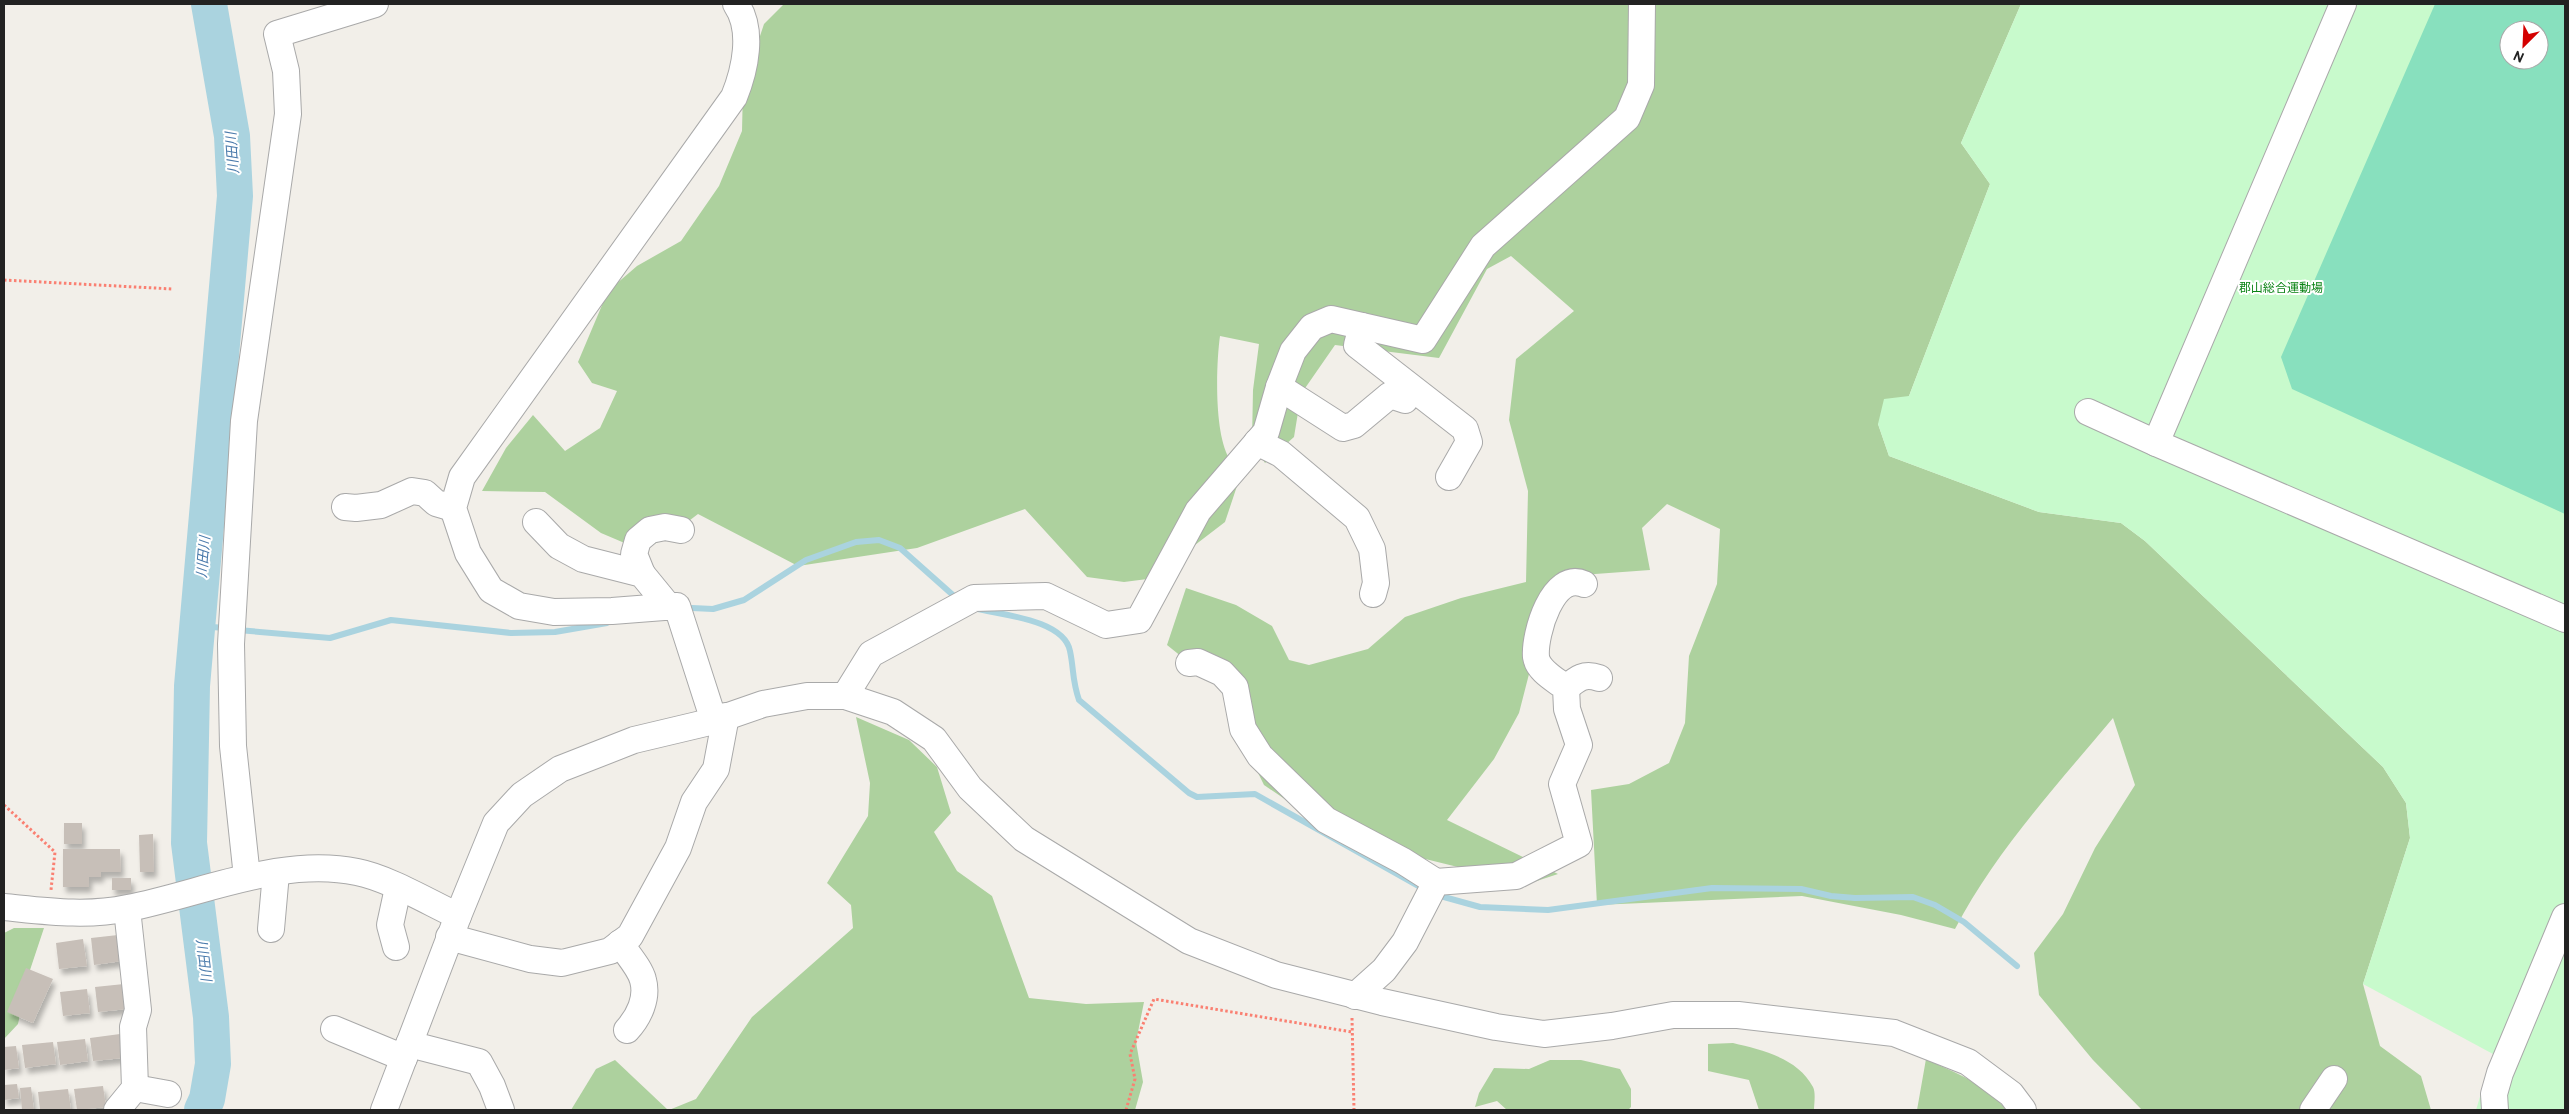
<svg xmlns="http://www.w3.org/2000/svg" width="2569" height="1114" font-family="Overpass,'Noto Sans JP',sans-serif">
	<style>
		.forest { fill: #add19e }
		.park { fill: #c8facc; fill-rule: evenodd }
		.pitch { fill: #88e0be; fill-rule: evenodd }
		.lines { fill: none; stroke-linecap: round; stroke-linejoin: round }
		.stream { stroke: #aad3df; stroke-width: 6 }
		.river { stroke: #aad3df; stroke-width: 36 }
		.building { fill: #c7bfb8; filter: url(#shadow) }
		.minor-casing { stroke: #a9a9a9; stroke-width: 28 }
		.path { stroke: #fa8072; stroke-width: 3; stroke-dasharray: 2.5 2.5; stroke-linecap: butt }
		.minor { stroke: #fff; stroke-width: 26 }
		.labels { text-anchor: middle; stroke-width: 4; stroke-linejoin: round; paint-order: stroke }
		.park-label { font-size: 12px; fill: #0c8416; stroke: #fff }
		.water-label { font-size: 14px; font-style: italic; fill: #4a7aab; stroke: #fff }
	</style>
	<defs>
		<filter id="shadow"><feDropShadow dx="3" dy="5.5" stdDeviation="2.5" flood-color="#0004"/></filter>
	</defs>
	<rect width="100%" height="100%" fill="#f2efe9"/>
	<!-- forest -->
	<g class="forest">
		<path d="M 784,4 L 2021,4 L 1961,143 L 1990,184 L 1909,396 L 1878,424 L 1889,456 L 2039,512 L 2121,523 L 2145,541 L 2383,767 L 2406,803 L 2410,838 L 2363,984 L 2380,1046 L 2421,1076 L 2431,1110 L 2142,1110 L 2093,1060 L 2039,995 L 2034,953 L 2063,914 L 2095,848 L 2135,785 L 2113,718 C 2057,785 1995,852 1955,929 L 1901,915 L 1802,896 L 1597,905 L 1591,790 L 1629,784 L 1669,763 L 1685,723 L 1689,656 L 1717,584 L 1720,529 L 1667,504 L 1642,528 L 1650,570 L 1554,577 L 1519,713 L 1494,759 L 1447,820 L 1558,874 L 1519,887 L 1470,870 L 1401,853 L 1317,821 L 1264,785 L 1237,730 L 1227,693 L 1167,645 L 1186,588 L 1236,605 L 1272,626 L 1289,660 L 1309,665 L 1368,649 L 1405,617 L 1461,598 L 1526,582 L 1528,491 L 1509,420 L 1516,359 L 1574,311 L 1511,256 L 1487,269 L 1439,358 L 1335,345 L 1301,394 L 1294,437 L 1265,463 L 1252,441 L 1253,390 L 1259,344 L 1220,336 C 1216,365 1214,432 1229,458 C 1232,464 1237,469 1241,474 L 1225,522 L 1195,545 L 1163,577 L 1124,582 L 1087,577 L 1025,509 L 917,548 L 798,566 L 698,514 L 665,539 L 641,550 L 601,533 L 545,492 L 482,491 L 506,448 L 533,415 L 565,451 L 600,428 L 617,391 L 592,383 L 578,362 L 608,291 L 637,266 L 681,241 L 719,186 L 742,131 L 743,87 L 764,24 Z"/>
		<path d="M 856,717 L 909,740 L 937,767 L 951,813 L 934,832 L 957,871 L 992,896 L 1029,998 L 1086,1004 L 1144,1002 L 1136,1042 L 1143,1082 L 1135,1110 L 669,1110 L 696,1099 L 752,1017 L 853,928 L 851,905 L 827,883 L 868,816 L 870,783 Z"/>
		<path d="M 14,928 L 44,928 L 29,973 L 18,1024 L 4,1039 L 4,933 Z"/>
		<path d="M 1733,1043 C 1762,1050 1798,1058 1813,1087 C 1816,1093 1814,1104 1814,1110 L 1759,1110 L 1749,1080 L 1708,1071 L 1708,1044 Z"/>
		<path d="M 1926,1059 C 1953,1072 1989,1085 2006,1110 L 1917,1110 Z"/>
		<path d="M 615,1060 L 668,1110 L 571,1110 L 596,1069 Z"/>
		<path d="M 1550,1060 L 1581,1060 L 1620,1069 L 1631,1089 L 1631,1107 L 1628,1110 L 1507,1110 L 1497,1101 L 1475,1107 L 1479,1093 L 1494,1068 L 1529,1069 Z"/>
	</g>
	<!-- park -->
	<path class="park" d="M 2021,4 L 2565,4 L 2565,1110 L 2476,1110 L 2493,1054 L 2363,984 L 2410,838 L 2406,803 L 2383,767 L 2145,541 L 2121,523 L 2039,512 L 1889,456 L 1878,424 L 1884,399 L 1909,396 L 1990,184 L 1961,143 ZM 2509,30 L 2539,30 L 2539,60 L 2509,60 Z"/>
	<!-- pitch -->
	<path class="pitch" d="M 2435,4 L 2565,4 L 2565,514 L 2292,389 L 2281,357 ZM 2509,30 L 2539,30 L 2539,60 L 2509,60 Z"/>
	<g class="lines">
		<!-- stream -->
		<g class="stream">
			<path d="M 692,608 L 713,609 L 744,600 L 806,560 L 856,542 L 879,540 L 900,548 L 954,596"/>
			<path d="M 978,609 C 1003,615 1064,620 1070,651 C 1074,670 1072,680 1079,700 L 1189,793 L 1197,797 L 1255,794 L 1420,887"/>
			<path d="M 197,626 L 226,628"/>
			<path d="M 238,630 L 330,638 L 391,620 L 511,633 L 555,632 L 607,623"/>
			<path d="M 1444,897 L 1480,907 L 1548,910 L 1712,888 L 1801,889 L 1831,896 L 1855,898 L 1913,897 L 1935,905 L 1964,922 L 2017,966"/>
		</g>
		<!-- river -->
		<path class="river" d="M 202,1110 L 207,1099 L 213,1064 L 211,1017 L 189,843 L 192,686 L 235,196 L 232,136 L 209,4"/>
	</g>
	<!-- building -->
	<g class="building">
		<rect x="64" y="823" width="18" height="21"/>
		<path d="M 153,834 L 154,872 L 140,872 L 139,835 Z"/>
		<path d="M 63,849 L 120,849 L 121,872 L 101,872 L 101,877 L 89,877 L 89,887 L 63,887 Z"/>
		<rect x="112" y="878" width="19" height="12"/>
		<path d="M 118,935 L 122,961 L 94,965 L 91,938 Z"/>
		<path d="M 83,939 L 87,966 L 59,969 L 56,943 Z"/>
		<path d="M 26,968 L 53,979 L 33,1023 L 7,1012 Z"/>
		<path d="M 124,984 L 127,1009 L 98,1012 L 95,987 Z"/>
		<path d="M 87,989 L 90,1013 L 63,1016 L 60,992 Z"/>
		<path d="M 120,1034 L 123,1058 L 93,1061 L 90,1038 Z"/>
		<path d="M 85,1039 L 88,1061 L 60,1065 L 57,1042 Z"/>
		<path d="M 53,1042 L 56,1064 L 25,1068 L 22,1045 Z"/>
		<path d="M 16,1046 L 19,1068 L 4,1070 L 4,1047 Z"/>
		<path d="M 17,1084 L 19,1098 L 4,1100 L 4,1085 Z"/>
		<path d="M 103,1086 L 106,1107 L 77,1110 L 74,1089 Z"/>
		<path d="M 31,1087 L 34,1110 L 22,1110 L 20,1088 Z"/>
		<path d="M 68,1089 L 71,1110 L 40,1110 L 38,1092 Z"/>
	</g>
	<g class="lines">
		<!-- minor casing -->
		<g class="minor-casing">
			<g id="minor">
				<path d="M 1362,326 L 1357,345 L 1465,429 L 1469,442 L 1449,477"/>
				<path d="M 1279,387 L 1343,428 L 1354,425 L 1390,395 L 1405,400"/>
				<path d="M 2088,412 L 2156,443 L 2565,619"/>
				<path d="M 1257,442 L 1281,454 L 1357,518 L 1372,549 L 1376,583 L 1373,594"/>
				<path d="M 2156,443 L 2343,4"/>
				<path d="M 345,507 L 356,508 L 381,505 L 412,491 L 425,493 L 436,503 L 453,508"/>
				<path d="M 536,522 L 559,546 L 583,559 L 642,574 L 669,607"/>
				<path d="M 642,574 L 634,554 L 638,540 L 650,530 L 665,527 L 681,530"/>
				<path d="M 1189,663 L 1198,662 L 1222,673 L 1235,687 L 1243,729 L 1260,756 L 1326,820 L 1403,861 L 1436,882"/>
				<path d="M 1566,688 C 1578,678 1584,673 1599,678"/>
				<path d="M 845,696 L 871,654 L 974,598 L 1046,596 L 1106,625 L 1139,620 L 1198,511 L 1266,432 L 1279,387 L 1293,351 L 1312,327 L 1331,319 L 1423,340 L 1483,246 L 1627,118 L 1641,85 L 1642,4"/>
				<path d="M 714,721 L 677,606 L 612,611 L 554,612 L 519,606 L 491,590 L 468,553 L 453,508 L 462,477 L 734,97 C 745,70 754,30 736,4"/>
				<path d="M 247,877 L 233,746 L 231,644 L 244,421 L 288,114 L 286,71 L 277,34 L 375,4"/>
				<path d="M 4,907 C 45,911 86,917 128,908 C 201,894 282,856 357,872 C 388,878 428,902 458,916"/>
				<path d="M 271,929 L 276,873"/>
				<path d="M 449,937 L 530,959 L 562,963 L 610,951 L 630,936 L 678,848 L 694,802 L 716,769 L 726,716"/>
				<path d="M 620,943 C 627,954 640,968 643,980 C 648,998 639,1017 627,1030"/>
				<path d="M 396,947 L 390,925 L 398,888"/>
				<path d="M 1355,996 L 1384,970 L 1405,942 L 1436,882 L 1516,876 L 1579,844 L 1562,784 L 1579,745 L 1567,709 L 1566,688 C 1556,680 1538,671 1536,657 C 1534,634 1553,570 1584,584"/>
				<path d="M 334,1029 L 404,1058"/>
				<path d="M 409,1044 L 479,1062 L 492,1086 L 501,1110"/>
				<path d="M 135,1088 L 168,1094"/>
				<path d="M 117,1110 L 135,1088 L 133,1027 L 138,1010 L 127,909"/>
				<path d="M 384,1110 L 458,916 L 496,823 L 522,795 L 560,769 L 634,740 L 714,721 L 763,704 L 807,696 L 845,696 L 893,712 L 934,739 L 970,788 L 1024,839 L 1189,941 L 1276,975 L 1382,1002 L 1496,1027 L 1544,1034 L 1612,1026 L 1673,1015 L 1738,1015 L 1894,1033 L 1968,1062 L 2011,1094 L 2023,1110"/>
				<path d="M 2313,1110 L 2334,1079"/>
				<path d="M 2495,1110 L 2494,1094 L 2500,1073 L 2565,917"/>
			</g>
		</g>
		<!-- path -->
		<g class="path">
			<path d="M 4,280 L 173,289"/>
			<path d="M 4,805 L 55,852 L 51,890"/>
			<path d="M 1352,1018 L 1354,1110"/>
			<path d="M 1126,1110 L 1135,1079 L 1130,1054 L 1154,999 L 1352,1032"/>
		</g>
		<!-- minor -->
		<use href="#minor" class="minor"/>
	</g>
	<g class="labels">
		<!-- park labels -->
		<g class="park-label">
			<text x="2281" y="292">郡山総合運動場</text>
		</g>
		<!-- water labels -->
		<g class="water-label">
			<text transform="translate(232 153) rotate(-94)" y="5">川田川</text>
			<text transform="translate(203 557) rotate(-85)" y="5">川田川</text>
			<text transform="translate(204 960) rotate(83)" y="5">川田川</text>
		</g>
	</g>
	<!-- border -->
	<rect width="2569" height="1114" fill="none" stroke="#222222" stroke-width="10"/>
	<!-- north arrow -->
	<g transform="translate(2524 45) rotate(204)"><circle r="24" fill="#ffffff" stroke="#a7a7a7"/>
	<path d="M0-4L9 19L0 12L-9 19Z" fill="#d40000"/>
	<text y="-8" font-size="14" font-weight="bold" text-anchor="middle" fill="#222222">N</text>
	</g>
</svg>
